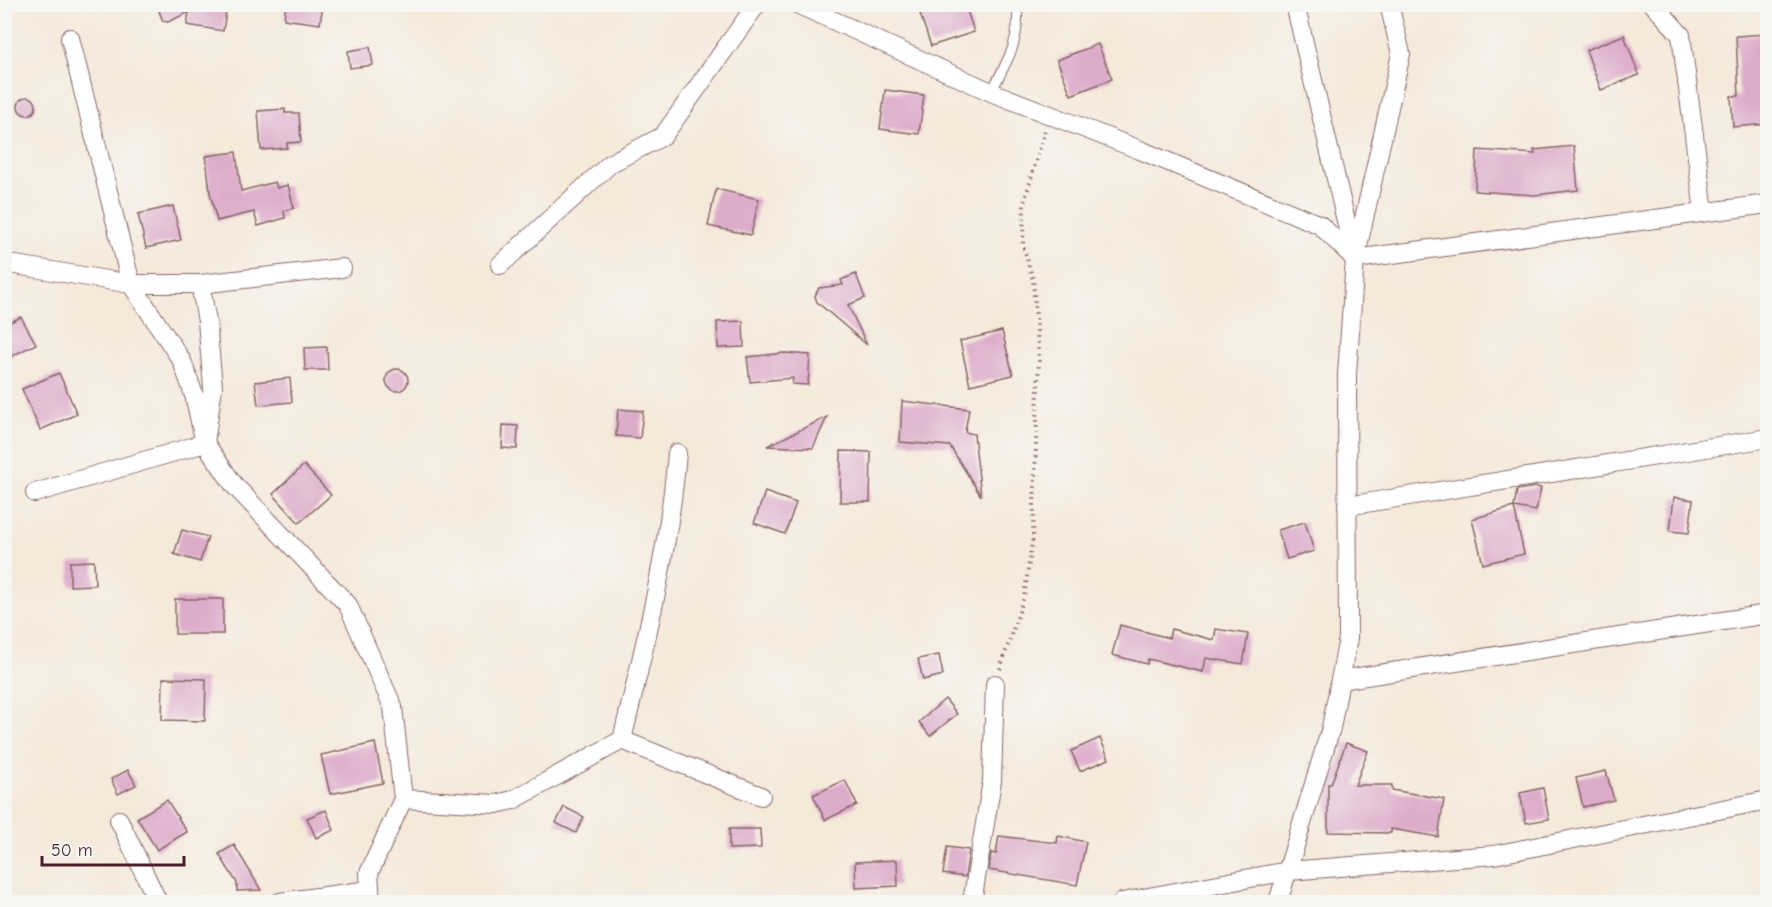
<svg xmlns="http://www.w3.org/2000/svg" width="1772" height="907" font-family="'Comic Neue',sans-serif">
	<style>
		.building { fill: #ddaccb }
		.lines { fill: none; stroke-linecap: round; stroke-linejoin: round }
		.service-casing { stroke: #866668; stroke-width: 11 }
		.minor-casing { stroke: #866668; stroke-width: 20 }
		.path { stroke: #866668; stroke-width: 4; stroke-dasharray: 1.5 4.5; stroke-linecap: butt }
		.service { stroke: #fff; stroke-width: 9 }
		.minor { stroke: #fff; stroke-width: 18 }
	</style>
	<rect width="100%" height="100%" fill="#f6f6f2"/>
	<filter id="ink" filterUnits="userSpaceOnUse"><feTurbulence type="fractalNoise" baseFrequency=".0167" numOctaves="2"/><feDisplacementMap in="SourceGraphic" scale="12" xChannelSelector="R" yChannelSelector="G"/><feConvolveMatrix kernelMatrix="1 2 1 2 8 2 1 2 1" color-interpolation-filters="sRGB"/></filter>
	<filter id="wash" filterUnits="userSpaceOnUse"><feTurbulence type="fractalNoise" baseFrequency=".008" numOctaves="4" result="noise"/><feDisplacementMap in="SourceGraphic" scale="24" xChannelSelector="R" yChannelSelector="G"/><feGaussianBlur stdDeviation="1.35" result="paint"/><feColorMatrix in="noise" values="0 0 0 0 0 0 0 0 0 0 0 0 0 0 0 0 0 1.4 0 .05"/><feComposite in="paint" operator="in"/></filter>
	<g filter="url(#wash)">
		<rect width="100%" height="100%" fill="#f5e9da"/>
		<g id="blocks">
			<!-- building -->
			<g class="building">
				<path d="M 163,4 L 190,9 L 191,4 L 227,4 L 223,31 L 187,25 L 189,12 L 168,22 L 163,21 L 159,11 Z"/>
				<path d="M 286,4 L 323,4 L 320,24 L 284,19 Z"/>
				<path d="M 928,4 L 965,4 L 974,32 L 931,46 L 918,8 Z"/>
				<path d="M 1767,34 L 1767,124 L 1733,127 L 1731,96 L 1739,96 L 1736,36 Z"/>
				<path d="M 1624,35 L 1639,75 L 1601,90 L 1586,50 Z"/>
				<path d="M 1098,44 L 1112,79 L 1071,95 L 1057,60 Z"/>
				<path d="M 370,47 L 373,65 L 350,68 L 348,51 Z"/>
				<path d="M 885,90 L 924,95 L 919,134 L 880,129 Z"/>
				<circle cx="27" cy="106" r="9"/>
				<path d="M 285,109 L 285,113 L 299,113 L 301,142 L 287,143 L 287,148 L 261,150 L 258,111 Z"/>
				<path d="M 1574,146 L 1578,190 L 1534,195 L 1475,191 L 1477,150 L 1535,154 L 1534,150 Z"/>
				<path d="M 236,152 L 241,191 L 275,182 L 277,188 L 288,185 L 294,208 L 284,211 L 285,218 L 258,226 L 254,212 L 217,221 L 210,193 L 206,156 Z"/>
				<path d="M 716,189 L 759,199 L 751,235 L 708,226 Z"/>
				<path d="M 173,206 L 181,240 L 146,248 L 138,214 Z"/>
				<path d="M 856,274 L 865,298 L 848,305 L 867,345 L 817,302 L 815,296 L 819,288 L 843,285 L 841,280 Z"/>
				<path d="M 21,317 L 36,344 L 4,360 L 4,325 Z"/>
				<path d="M 743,321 L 744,347 L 718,348 L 717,322 Z"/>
				<path d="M 1002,331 L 1013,375 L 970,385 L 960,341 Z"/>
				<path d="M 327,347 L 328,370 L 305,370 L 304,348 Z"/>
				<path d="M 784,353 L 810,355 L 808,385 L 792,384 L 793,378 L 750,382 L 747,357 Z"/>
				<circle cx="397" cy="380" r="11"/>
				<path d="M 59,373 L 77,414 L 40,430 L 22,389 Z"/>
				<path d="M 290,378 L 292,402 L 258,405 L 255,382 Z"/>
				<path d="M 902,401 L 969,409 L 965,432 L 974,434 L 981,496 L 950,446 L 900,442 Z"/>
				<path d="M 618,409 L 643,411 L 640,438 L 616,436 Z"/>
				<path d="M 827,417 L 813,448 L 767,446 Z"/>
				<path d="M 503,425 L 518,426 L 517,449 L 502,448 Z"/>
				<path d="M 841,451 L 871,452 L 870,502 L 840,502 Z"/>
				<path d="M 304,465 L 331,495 L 299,523 L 273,494 Z"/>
				<path d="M 1535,487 L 1541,488 L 1536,511 L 1514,507 L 1517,490 Z"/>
				<path d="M 765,492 L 796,503 L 785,534 L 754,523 Z"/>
				<path d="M 1674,497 L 1693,500 L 1689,533 L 1670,531 Z"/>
				<path d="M 1514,507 L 1524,554 L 1483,564 L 1472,519 Z"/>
				<path d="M 1305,522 L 1314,551 L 1287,559 L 1278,530 Z"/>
				<path d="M 182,530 L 208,537 L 200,562 L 174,554 Z"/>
				<path d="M 94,561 L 95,585 L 70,586 L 70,562 Z"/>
				<rect x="175" y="599" width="48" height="35"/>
				<path d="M 1120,625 L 1169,638 L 1171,629 L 1214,640 L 1216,629 L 1248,634 L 1243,664 L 1206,658 L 1203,672 L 1148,659 L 1147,664 L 1112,655 Z"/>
				<path d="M 939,655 L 943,675 L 923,680 L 918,659 Z"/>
				<path d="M 163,678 L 206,679 L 205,721 L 162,720 Z"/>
				<path d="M 945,699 L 957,714 L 930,736 L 919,722 Z"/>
				<path d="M 1100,738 L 1109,759 L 1080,771 L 1071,751 Z"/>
				<path d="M 375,743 L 383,783 L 330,794 L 321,755 Z"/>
				<path d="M 1346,743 L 1368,751 L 1355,785 L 1392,785 L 1392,790 L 1444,799 L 1438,837 L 1391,829 L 1391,833 L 1328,832 L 1328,784 L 1331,784 Z"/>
				<path d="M 128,770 L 136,785 L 118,794 L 111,779 Z"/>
				<path d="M 1606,771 L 1614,800 L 1583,807 L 1576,778 Z"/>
				<path d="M 845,780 L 857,805 L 825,820 L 813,795 Z"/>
				<path d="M 1543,788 L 1549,819 L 1526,823 L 1520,793 Z"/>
				<path d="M 167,800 L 187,832 L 157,850 L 137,818 Z"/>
				<path d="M 564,807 L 584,817 L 576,833 L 556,823 Z"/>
				<path d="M 326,810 L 334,830 L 316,838 L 307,818 Z"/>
				<path d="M 729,829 L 760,829 L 761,848 L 729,849 Z"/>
				<path d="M 999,836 L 1057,843 L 1058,836 L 1086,842 L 1077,885 L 989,870 L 991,853 L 996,854 Z"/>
				<path d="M 234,845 L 261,890 L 237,891 L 237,883 L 219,854 Z"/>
				<path d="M 947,847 L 969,850 L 965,877 L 943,874 Z"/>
				<path d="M 897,860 L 898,886 L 856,888 L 855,862 Z"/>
			</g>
		</g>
	</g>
	<g filter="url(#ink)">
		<use href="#blocks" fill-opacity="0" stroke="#866668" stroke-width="1.5"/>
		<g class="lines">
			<!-- service casing -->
			<g class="service-casing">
				<path id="service" d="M 991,92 C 1007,62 1021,40 1017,4"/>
			</g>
			<!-- minor casing -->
			<g class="minor-casing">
				<g id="minor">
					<path d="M 797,4 L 991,92 L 1140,150 L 1320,225 L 1355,259"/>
					<path d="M 1295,4 L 1354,255"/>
					<path d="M 1653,4 L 1681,35 L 1704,212"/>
					<path d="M 70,38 L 131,284 L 182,361 L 194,395 L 205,443 L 234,485 L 348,605 L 393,707 L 403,799 L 369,873 L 371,902"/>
					<path d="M 1355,259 L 1768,204"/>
					<path d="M 4,263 L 131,284 L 200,284 L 342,268"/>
					<path d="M 500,265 L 611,163 L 663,136 L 757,4"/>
					<path d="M 35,493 L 205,443 L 213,387 L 207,321 L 200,284"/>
					<path d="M 1347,506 L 1768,438"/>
					<path d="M 1340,680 L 1768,614"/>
					<path d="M 622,740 C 645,645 669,550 677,453"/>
					<path d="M 403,799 L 496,804 L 513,800 L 622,740 L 761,796"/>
					<path d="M 119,820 L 158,902"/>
					<path d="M 280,902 L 370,890"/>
					<path d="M 972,902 L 992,781 L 995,684"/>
					<path d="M 1122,902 L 1288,871 L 1494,855 L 1768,800"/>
					<path d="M 1278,902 L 1331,728 L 1348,638 L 1347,375 L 1355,259 L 1401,54 L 1389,4"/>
				</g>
			</g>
			<!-- path -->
			<path class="path" d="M 1000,669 L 1024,597 L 1033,536 L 1039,358 L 1033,280 L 1023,245 L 1024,203 L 1045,130"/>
			<!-- service -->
			<use href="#service" class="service"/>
			<!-- minor -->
			<use href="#minor" class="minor"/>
		</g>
	</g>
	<!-- margin -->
	<rect width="1772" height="907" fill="none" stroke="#f6f6f2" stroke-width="24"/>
	<!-- scale -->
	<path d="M42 856v9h142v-9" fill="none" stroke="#4a1f2b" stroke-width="3"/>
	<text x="51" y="856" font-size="18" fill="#4a1f2b" stroke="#f6f6f2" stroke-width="4.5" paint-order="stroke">50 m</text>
</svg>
